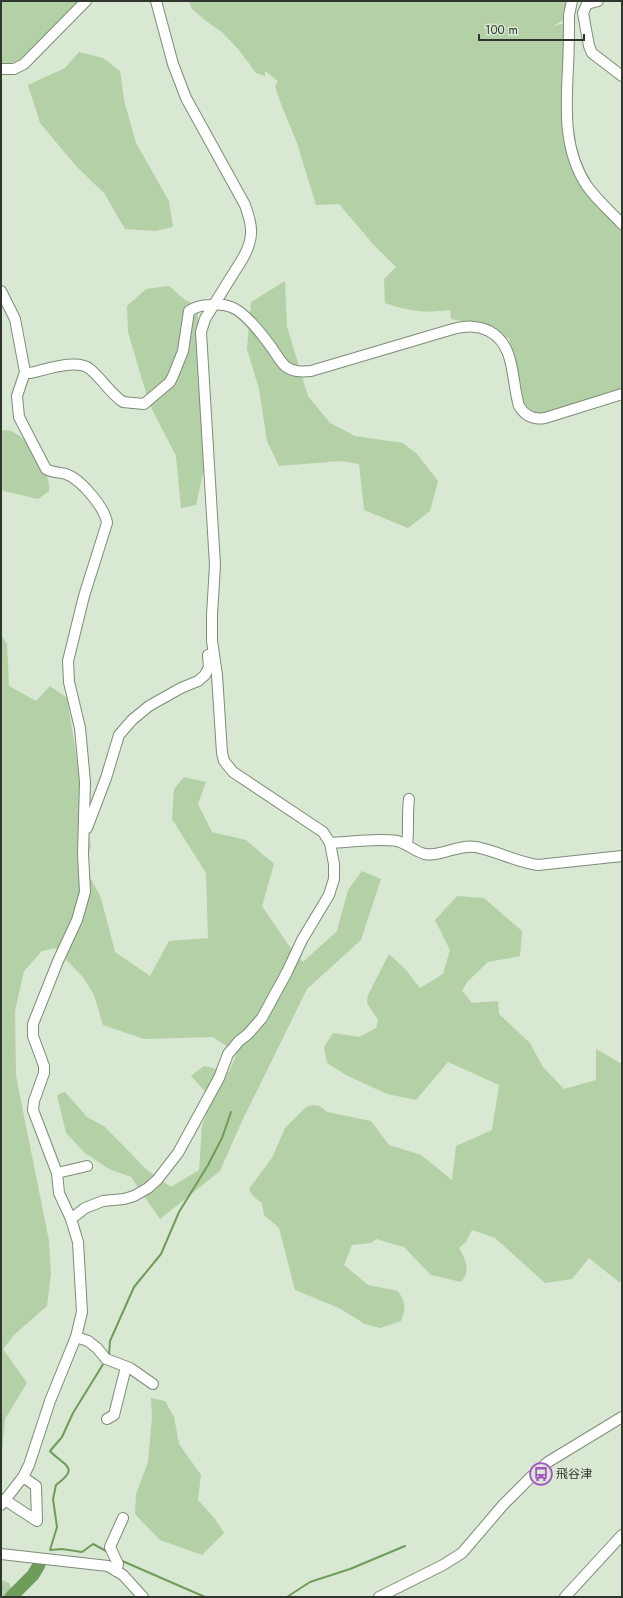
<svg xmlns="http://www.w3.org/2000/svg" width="623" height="1598" font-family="Jost,'Noto Sans JP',sans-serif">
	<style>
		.green { fill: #b3d0a6 }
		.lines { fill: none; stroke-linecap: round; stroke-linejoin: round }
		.stream { stroke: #6f9c5a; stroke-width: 2 }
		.river { stroke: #6f9c5a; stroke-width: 13 }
		.minor-casing { stroke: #7e8c78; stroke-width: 12 }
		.minor { stroke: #fff; stroke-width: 10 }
		.labels { text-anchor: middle; stroke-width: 3.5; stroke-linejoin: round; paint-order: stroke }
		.poi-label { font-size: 12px; fill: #30362d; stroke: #d8e8d2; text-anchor: start }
	</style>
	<rect width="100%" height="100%" fill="#d8e8d2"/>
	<!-- green -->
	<g class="green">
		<path d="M 1,1 L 84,1 L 32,55 L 19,61 L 1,65 Z"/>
		<path d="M 189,1 L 571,1 L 564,20 L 553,26 L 565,23 L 563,116 L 566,150 L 578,179 L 622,230 L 622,392 L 553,413 L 534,415 L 523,407 L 518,374 L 509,339 L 490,327 L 451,319 L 450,310 C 424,313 411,312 385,303 L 384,279 L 396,267 L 372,243 L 339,204 L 316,205 L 297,143 L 281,104 L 275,86 L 278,81 L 265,71 L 265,76 L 256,73 L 239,50 L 222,32 L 206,21 L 192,9 Z"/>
		<path d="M 79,52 L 103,58 L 120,71 L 124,100 L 136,143 L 169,201 L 173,227 L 156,231 L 125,229 L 104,193 L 76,166 L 40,123 L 28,85 L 65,68 Z"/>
		<path d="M 285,281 L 287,327 L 308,396 L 330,423 L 355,436 L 403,443 L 417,454 L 438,481 L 430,511 L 408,528 L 364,510 L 359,464 L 340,461 L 279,466 L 267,441 L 259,389 L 247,349 L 251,302 Z"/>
		<path d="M 169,286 L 185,300 L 198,306 L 198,359 L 204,469 L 196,505 L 181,508 L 176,456 L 149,403 L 128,332 L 127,306 L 146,289 Z"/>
		<path d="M 1,431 C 5,430 10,430 13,432 C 29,439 52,474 49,491 L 38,499 L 4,491 L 1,488 Z"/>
		<path d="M 1,635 L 7,644 L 9,686 L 36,701 L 50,686 L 67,698 L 91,847 L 85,859 L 88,873 L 101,898 L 115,952 L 150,976 L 169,941 L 208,938 L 206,873 L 172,819 L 174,789 L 184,777 L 206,782 L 198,804 L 212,832 L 246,840 L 274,864 L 262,906 L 287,943 L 303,962 L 337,931 L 348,890 L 362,871 L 381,879 L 361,940 L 307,989 L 242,1121 L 220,1171 L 160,1219 L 131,1177 L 109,1169 L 85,1153 L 66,1133 L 57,1095 L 65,1092 L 87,1117 L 105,1127 L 147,1170 L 171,1187 L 199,1170 L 202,1126 L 212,1099 L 191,1076 L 204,1066 L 229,1072 L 237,1053 L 213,1037 L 144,1039 L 103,1025 L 94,995 L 83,977 L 55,948 L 42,951 L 24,971 L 15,1011 L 16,1076 L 49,1241 L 51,1274 L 47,1306 L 14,1335 L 3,1349 L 27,1383 L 5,1419 L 1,1463 Z"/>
		<path d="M 457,896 L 484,898 L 522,931 L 520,956 L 488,962 L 467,982 L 462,991 L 472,1003 L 498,1001 L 499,1014 L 530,1043 L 543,1067 L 564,1089 L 596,1080 L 596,1049 L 622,1064 L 622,1281 L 619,1282 L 589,1258 L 572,1279 L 545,1283 L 495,1238 L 472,1230 L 466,1242 L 459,1248 C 466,1260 471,1271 461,1282 L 431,1275 L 404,1247 L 376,1239 L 371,1243 L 352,1245 L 344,1265 L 368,1285 L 398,1291 C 406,1303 406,1308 401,1321 L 380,1328 L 365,1324 L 339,1308 L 295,1290 L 279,1228 L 264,1215 L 262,1203 L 254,1197 L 249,1190 L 251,1186 L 272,1158 L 285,1128 L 306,1107 L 313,1105 L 320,1106 L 327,1112 L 371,1121 L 389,1145 L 421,1155 L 452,1180 L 456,1146 L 492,1130 L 499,1085 L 448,1062 L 416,1100 L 387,1094 L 346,1075 L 327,1063 L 324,1047 L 333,1033 L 359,1037 L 376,1028 L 378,1020 L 367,1003 L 368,995 L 389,954 L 406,970 L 420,988 L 443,974 L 450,950 L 435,920 Z"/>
		<path d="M 151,1398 L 165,1401 L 174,1417 L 179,1444 L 201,1475 L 198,1500 L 215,1519 L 224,1533 L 202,1555 L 160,1540 L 135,1514 L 136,1494 L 148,1462 L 152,1418 Z"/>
		<path d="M 1,1580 L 9,1583 L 16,1597 L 1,1597 Z"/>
	</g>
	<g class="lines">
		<!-- stream -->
		<g class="stream">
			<path d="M 109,1356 L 110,1341 L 134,1287 L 161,1254 L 179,1212 L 208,1165 L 222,1138 L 231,1112"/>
			<path d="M 105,1361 L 73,1413 L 62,1437 L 50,1451 C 64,1466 81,1467 56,1485 L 53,1499 L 57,1527 L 50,1550 L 62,1549 L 82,1552 L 93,1544 L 108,1552"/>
			<path d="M 120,1560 L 205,1597"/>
			<path d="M 287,1597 L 310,1582 L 350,1569 L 405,1546"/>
		</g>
		<!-- river -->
		<path class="river" d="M 11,1597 L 33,1575 L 39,1565"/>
		<!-- minor casing -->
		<g class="minor-casing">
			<g id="minor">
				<path d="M 572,1 L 569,15 C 569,32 569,50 568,67 C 566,108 563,150 587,186 C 597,200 610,211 622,224"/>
				<path d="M 598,1 L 587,4 L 583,13 L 589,46 L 592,53 L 622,76"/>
				<path d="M 1,69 L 14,69 L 24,64 L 86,1"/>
				<path d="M 1,291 L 15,319 L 25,372 L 17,396 L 19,417 L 46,469 C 53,473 59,472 66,474 C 81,479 105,508 107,523 L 84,596 L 68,661 L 69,682 L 80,728 L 85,782 L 83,854 L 85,892 L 77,920 L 58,961 L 33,1024 L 33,1036 L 44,1066 L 44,1073 L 34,1101 L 33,1110 L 57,1173 L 59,1193 L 71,1219 L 78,1242 L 82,1312 L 76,1337 L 50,1401 L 29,1465 L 23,1477 L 1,1505"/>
				<path d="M 25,372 L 30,373 C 45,370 77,358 90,369 C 102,379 110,393 123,402 L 144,404 L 170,382 L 173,376 L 183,351 L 189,311 C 195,307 203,305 210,305 C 217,304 224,304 231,307 C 244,311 264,337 272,348 C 276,354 280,361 285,366 C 293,372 301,372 311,371 L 453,329 C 466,326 476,325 489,331 C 516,345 511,380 519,406 C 525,416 533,420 545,418 L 622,394"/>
				<path d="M 87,828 L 106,778 L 119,735 L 132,720 L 149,706 L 181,688 L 198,681 L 205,675 L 209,667 L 208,655"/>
				<path d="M 330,843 C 350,842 378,838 397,841 C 407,843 415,852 425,854 C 440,857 458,844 476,847 C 497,851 516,862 538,865 L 622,856"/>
				<path d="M 407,845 C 409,830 407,815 409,799"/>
				<path d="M 57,1173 L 87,1166"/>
				<path d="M 71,1219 L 85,1208 L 103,1201 L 124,1199 L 134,1196 L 148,1188 L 157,1180 L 178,1153 L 219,1078 L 228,1054 L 239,1041 L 248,1034 L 262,1018 L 287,972 L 302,940 L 329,895 L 334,879 L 334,864 L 330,843 L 323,832 L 233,772 L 224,761 L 222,753 L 217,675 L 212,641 L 212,615 L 215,565 L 201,332 L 205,319 L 243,258 C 254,238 253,227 245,205 L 186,98 L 173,64 L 156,1"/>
				<path d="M 76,1337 L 88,1341 L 97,1348 L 106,1359 L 130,1368 L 153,1384"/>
				<path d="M 107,1419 L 114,1415 L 126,1367"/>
				<path d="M 5,1500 L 37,1521 L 36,1486 L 23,1477"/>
				<path d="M 1,1554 L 108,1566 L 123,1575 L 143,1597"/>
				<path d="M 116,1571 L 118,1564 L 110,1547 L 123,1518"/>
				<path d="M 379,1597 L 443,1565 L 462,1553 L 503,1505 L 531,1477 L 548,1462 L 622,1417"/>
				<path d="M 565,1597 L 622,1535"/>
			</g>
		</g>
		<!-- minor -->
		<use href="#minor" class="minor"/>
	</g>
	<!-- icons -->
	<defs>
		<g id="bus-ring" transform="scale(1.15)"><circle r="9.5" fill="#d8e8d2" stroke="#a654c4" stroke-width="1.5"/><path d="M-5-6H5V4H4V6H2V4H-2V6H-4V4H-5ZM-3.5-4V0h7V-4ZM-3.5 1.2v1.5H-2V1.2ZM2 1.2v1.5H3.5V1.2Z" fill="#a654c4"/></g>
	</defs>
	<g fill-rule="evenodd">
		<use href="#bus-ring" x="541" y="1474"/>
	</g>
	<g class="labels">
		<!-- poi labels -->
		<g class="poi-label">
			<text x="556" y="1478">飛谷津</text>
		</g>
	</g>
	<!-- border -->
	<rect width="623" height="1598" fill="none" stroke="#30362d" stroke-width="4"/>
	<!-- scale -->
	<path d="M479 34v6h105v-6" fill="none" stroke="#30362d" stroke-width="2"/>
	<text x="485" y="34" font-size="12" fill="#30362d" stroke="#d8e8d2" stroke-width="3" paint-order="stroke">100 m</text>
</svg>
